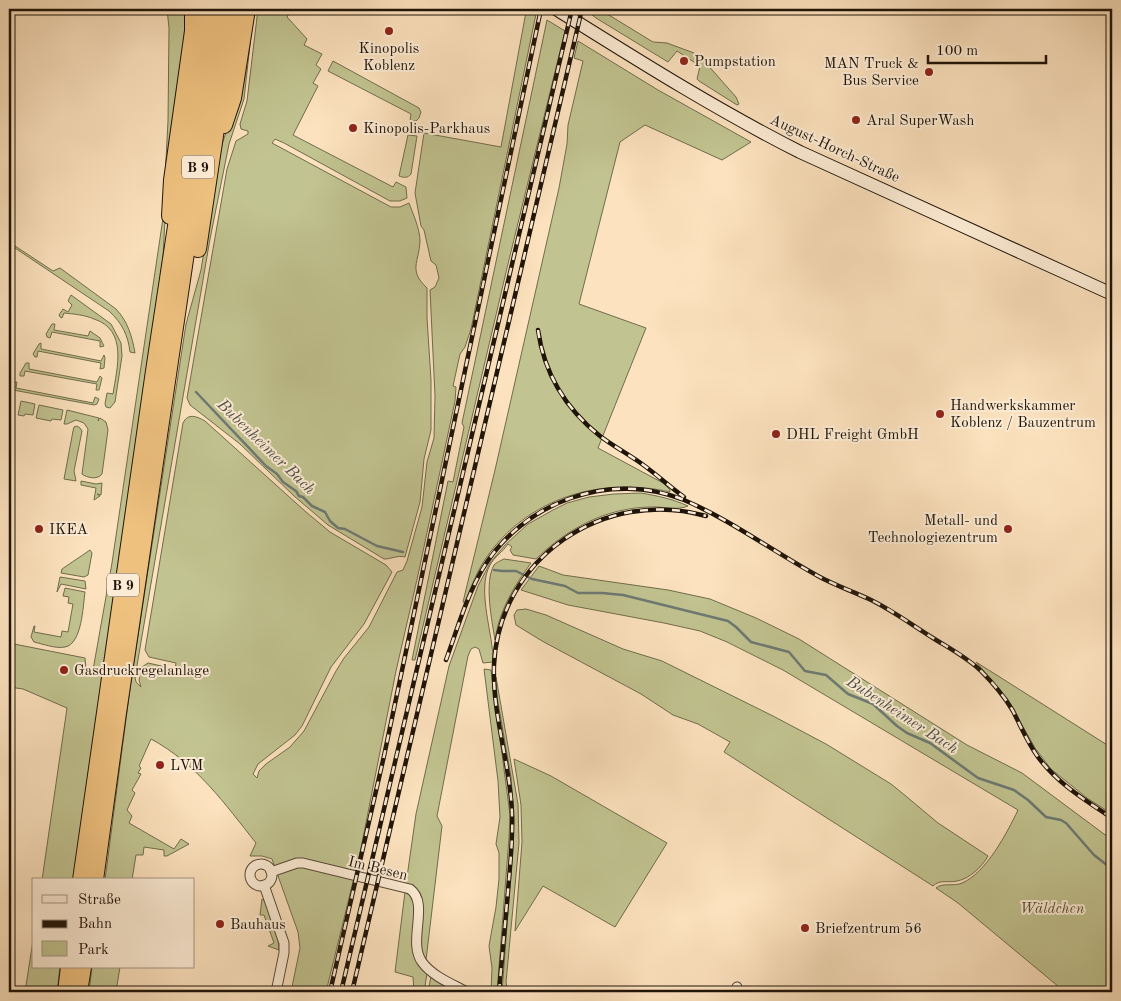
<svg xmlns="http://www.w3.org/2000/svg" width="1121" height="1001" font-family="'Old Standard TT',serif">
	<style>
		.green { fill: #c1c390; stroke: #706c4c }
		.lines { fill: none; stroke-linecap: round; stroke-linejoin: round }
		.stream { stroke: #6d7973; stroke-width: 2.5 }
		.street-casing { stroke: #564836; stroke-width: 11 }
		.secondary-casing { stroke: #1f1409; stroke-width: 14 }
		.highway-casing { stroke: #1f1409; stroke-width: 18 }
		.street { stroke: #fdecd5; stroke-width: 9 }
		.secondary { stroke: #fdecd5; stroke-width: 12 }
		.highway { stroke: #eec17f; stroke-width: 16 }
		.rail-casing { stroke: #1f1409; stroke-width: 4.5 }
		.rail { stroke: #fdecd5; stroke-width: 2.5; stroke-dasharray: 8; stroke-linecap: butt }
		.poi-dot { fill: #8f2418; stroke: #fdecd5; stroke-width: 2 }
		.labels { text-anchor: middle; stroke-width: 4; stroke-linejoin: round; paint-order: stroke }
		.shield { fill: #fdecd5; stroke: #625546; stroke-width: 1 }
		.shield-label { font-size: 14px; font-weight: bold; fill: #1f1409 }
		.poi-label { font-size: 15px; fill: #1f1409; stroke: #fdecd5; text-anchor: start }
		.street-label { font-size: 15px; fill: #1f1409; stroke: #fdecd5 }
		.park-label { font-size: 15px; font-style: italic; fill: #585138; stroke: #fdecd5 }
		.water-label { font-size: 16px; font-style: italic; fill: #4c4f47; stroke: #fdecd5 }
	</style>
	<rect width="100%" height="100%" fill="#fce2be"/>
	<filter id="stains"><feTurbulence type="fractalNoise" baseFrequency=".004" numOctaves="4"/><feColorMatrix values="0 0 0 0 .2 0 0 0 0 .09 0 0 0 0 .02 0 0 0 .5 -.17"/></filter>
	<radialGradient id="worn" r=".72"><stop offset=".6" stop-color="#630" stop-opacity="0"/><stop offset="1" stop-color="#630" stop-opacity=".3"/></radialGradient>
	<!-- green -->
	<g class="green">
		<path d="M 167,9 L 187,9 L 187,21 L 166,200 L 163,257 L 143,407 L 73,880 L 42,880 L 67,708 L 23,689 L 9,687 L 9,643 L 85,658 L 86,669 L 93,670 L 112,563 L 163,218 L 168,121 L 169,28 Z"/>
		<path d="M 258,9 L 286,9 L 290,12 L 287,17 L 307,39 L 304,45 L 322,54 L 316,65 L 321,69 L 313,83 L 318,86 L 293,135 L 393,187 L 396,182 L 406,187 L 407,198 L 400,201 L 390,201 L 284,143 L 275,139 L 272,143 L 391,207 L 400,207 L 409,203 C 413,214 420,229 420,241 C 419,263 408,270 427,288 L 427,318 L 431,380 L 431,430 L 424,459 L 420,502 L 405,557 C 397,555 392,559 384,559 L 328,525 L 294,496 L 240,444 L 190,405 L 187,398 L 227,169 L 236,141 L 248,134 L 248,131 L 241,129 L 240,124 L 247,101 Z"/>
		<path d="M 521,9 L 528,9 L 536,14 L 471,329 L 465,347 L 460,354 L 453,386 L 456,387 L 455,401 L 418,575 L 396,671 L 360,853 L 326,992 L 309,992 L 292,987 L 300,948 L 298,932 L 272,859 L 262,856 L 250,856 L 256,843 C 225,804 196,763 151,739 L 139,766 L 141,768 L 138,773 L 141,774 L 132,790 L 135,793 L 127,810 L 132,816 L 129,823 L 174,849 L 181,839 L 189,844 L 167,856 L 164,856 L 164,850 L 144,847 L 143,855 L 136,855 L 132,880 L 105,880 L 131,681 L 182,350 L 186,324 L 201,270 L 220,150 L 229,124 L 253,18 L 244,99 L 229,144 L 210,239 L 135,677 L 136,682 L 141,687 L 139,680 L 142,667 L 148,663 L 175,669 L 176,663 L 149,657 L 145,650 L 183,423 C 188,413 196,416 205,421 L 306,512 L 330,532 L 386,565 L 392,572 L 364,624 L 331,667 L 302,726 L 295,735 L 258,764 L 253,774 L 257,778 L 259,771 L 266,764 L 290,747 L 304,731 L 336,671 L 344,658 L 369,627 L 397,572 L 403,570 L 407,561 L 422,507 L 427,462 L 434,438 L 435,396 L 430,290 L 435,287 L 439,278 L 436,265 L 431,261 L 424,230 L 421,226 L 415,193 L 424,133 L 501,147 L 526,12 Z"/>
		<path d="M 586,9 L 599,9 L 653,42 L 667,43 L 694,53 L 706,63 L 736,97 L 739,104 L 737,105 L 699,81 L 697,79 L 700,66 L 677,51 L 668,62 L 596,18 L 586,10 Z"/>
		<path d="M 547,20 L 565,31 L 507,268 L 415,660 L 412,660 L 448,481 L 453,482 L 464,427 L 462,423 Z"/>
		<path d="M 578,41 L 658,90 L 751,142 L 722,160 L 645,125 L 620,142 L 579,304 L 646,328 L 598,448 L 663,483 L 670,490 L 670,492 C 601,476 527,498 486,558 C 477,571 471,587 465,603 L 463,602 L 495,470 L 559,188 L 567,144 L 568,125 L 583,61 L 574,58 Z"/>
		<path d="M 333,61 L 419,108 L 421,112 L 419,118 L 416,121 L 410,121 L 411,114 L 328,71 Z"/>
		<path d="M 408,135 L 417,136 L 411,174 C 408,178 404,178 399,176 Z"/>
		<path d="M 9,242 L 53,271 L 60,268 L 116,309 C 128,322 132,336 135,353 L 130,352 C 128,335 122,323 109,311 L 9,244 Z"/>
		<path d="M 71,295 L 111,324 L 121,343 L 122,356 L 115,402 L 110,408 L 106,407 L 105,404 L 107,393 L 113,394 C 117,368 128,330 94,319 C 85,315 74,314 64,313 L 62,318 L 60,317 L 59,315 L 63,309 L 68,312 L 72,305 L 68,301 Z"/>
		<path d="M 52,324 L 55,324 L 54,330 L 88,336 L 90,331 L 100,338 L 104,346 L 100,347 L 100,341 L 52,332 L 50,338 L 47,337 L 46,334 Z"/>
		<path d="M 41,343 L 41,349 L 101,361 L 104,355 L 105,358 L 104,368 L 100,369 L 101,363 L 38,351 L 37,357 L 35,357 L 33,354 L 39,344 Z"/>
		<path d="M 26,363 L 29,363 L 29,369 L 97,382 L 100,376 L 102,378 L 99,390 L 96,390 L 97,384 L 25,371 L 24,376 L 20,376 L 20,373 Z"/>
		<path d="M 16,382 L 17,382 L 16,388 L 93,403 L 95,397 L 99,399 L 97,404 L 94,405 L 13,390 L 11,386 Z"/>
		<path d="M 21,401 L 35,404 L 33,415 L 25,414 L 24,416 L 18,415 Z"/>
		<path d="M 39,405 L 63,410 L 61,420 L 52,419 L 51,421 L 36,418 Z"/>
		<path d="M 67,410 L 99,418 L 98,421 L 100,418 L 106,422 L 108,430 L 102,474 C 98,480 87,478 82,474 L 88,429 L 84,423 L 76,420 L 67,424 L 64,424 Z"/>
		<path d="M 77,426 L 80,428 L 82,431 L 74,471 L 76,481 L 64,479 L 73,431 L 74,427 Z"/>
		<path d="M 81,481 L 96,484 L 102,483 L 101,495 L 97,494 L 100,496 L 94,500 L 96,488 L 81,485 Z"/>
		<path d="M 641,493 C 658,496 673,499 688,506 C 678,511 661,506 650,507 C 605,508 567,529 536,559 L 513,555 L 510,550 L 512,547 L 508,544 C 503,552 494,557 490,565 C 476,590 494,636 493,662 L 483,663 L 479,649 L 475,647 L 471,649 L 468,656 L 437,816 L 442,826 L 426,960 C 424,956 420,950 419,945 C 415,922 435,897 406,884 L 416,814 L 449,666 L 478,586 L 490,563 L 505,545 L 528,524 L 553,510 L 567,503 L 589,497 L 614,494 Z"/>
		<path d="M 90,550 L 92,553 L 88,575 L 84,577 L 61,573 L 62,569 Z"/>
		<path d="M 504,559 L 531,563 C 514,586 499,611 495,640 C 492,621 484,583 494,565 C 497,562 500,561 504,559 Z"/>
		<path d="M 539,566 L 563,575 L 668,590 L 710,599 L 756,618 L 799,639 L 967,745 L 1022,773 L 1112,840 L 1112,992 L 1065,992 L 958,903 L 936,888 C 943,882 954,887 962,883 C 986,873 1007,833 1018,810 L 783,670 L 727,642 L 700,631 L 664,623 L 568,605 L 521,590 Z"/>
		<path d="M 60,577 L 85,581 L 86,589 L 61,584 L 57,592 Z"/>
		<path d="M 65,588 L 85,592 C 83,606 82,644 65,647 C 56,649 43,644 34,642 L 31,637 L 34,626 L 35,626 L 34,632 L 61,637 L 62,631 L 68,632 L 73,604 L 68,603 L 69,597 L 63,596 Z"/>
		<path d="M 526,609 L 546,615 L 623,649 L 662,661 L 773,716 L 826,744 L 891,784 L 907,797 L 938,823 L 988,856 C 982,867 969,879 957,881 C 948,883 940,879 933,886 L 724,752 L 730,742 L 698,724 L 673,715 L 641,694 L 542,641 L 516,625 L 514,615 L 517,610 Z"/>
		<path d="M 976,662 L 1112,748 L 1112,814 L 1087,798 L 1051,769 L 1035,748 L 1007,698 Z"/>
		<path d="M 484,669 L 491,670 L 510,815 L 509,838 L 497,992 L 491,992 L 492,968 L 489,946 L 496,907 L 499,879 L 499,853 L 496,844 L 500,817 L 498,781 Z"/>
		<path d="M 496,677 L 518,804 L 519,843 L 506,982 L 508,992 L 502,992 L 513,847 L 514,816 L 511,777 L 497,697 Z"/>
		<path d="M 514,759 L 551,776 L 667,843 L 615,927 L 543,886 L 515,931 L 522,842 L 521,805 Z"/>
		<path d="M 405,892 L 412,897 L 415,903 L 414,953 L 416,960 L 427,974 L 424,992 L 414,992 L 413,977 L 395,972 Z"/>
		<path d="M 262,899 L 265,901 L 278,938 L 279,950 L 268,946 L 274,943 L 264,915 L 260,915 Z"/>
		<path d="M 34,934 L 34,967 L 60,967 L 57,992 L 25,992 Z"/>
		<path d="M 92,967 L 120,967 L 116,992 L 89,992 Z"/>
		<path d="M 431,976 L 460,992 L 428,992 Z"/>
	</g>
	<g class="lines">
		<!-- stream -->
		<g class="stream">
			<path d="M 196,392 L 266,466 L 277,474 L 283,482 L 296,491 L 299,496 L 303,497 L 312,506 L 325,512 L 330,521 L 338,528 L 345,529 L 377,546 L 403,552"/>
			<path d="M 494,570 L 502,571 L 516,571 L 532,579 L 565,586 L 578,593 L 602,593 L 623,595 L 728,621 L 736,627 L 751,642 L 789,652 L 805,671 L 826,675 L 848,694 L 873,704 L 897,726 L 907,733 L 930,743 L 978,778 L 1014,790 L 1028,800 L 1046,817 L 1061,820 L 1066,823 L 1094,855 L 1112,869"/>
		</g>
		<!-- street casing -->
		<g class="street-casing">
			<g id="street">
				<circle cx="261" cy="875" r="11"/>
				<path d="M 271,872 L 297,863 L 303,863 L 410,889 C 430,904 407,941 422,962 C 432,976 452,984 467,992"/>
				<path d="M 264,885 L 284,943 L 284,953 L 276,992"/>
				<path d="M 736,992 L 737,987"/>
			</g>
		</g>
		<!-- secondary casing -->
		<g class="secondary-casing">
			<path id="secondary" d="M 556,9 C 636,59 715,109 800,152 L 1112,294"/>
		</g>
		<!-- highway casing -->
		<g class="highway-casing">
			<g id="highway">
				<path d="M 224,125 L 233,98 L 247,9"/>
				<path d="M 170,216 L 172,180 L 193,31 L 193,9"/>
				<path d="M 198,249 L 234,9"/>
				<path d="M 81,880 L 154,371 L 209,9"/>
				<path d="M 95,880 L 118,713 L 222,9"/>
				<path d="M 66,992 L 69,967"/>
				<path d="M 79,992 L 83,967"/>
			</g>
		</g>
		<!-- street -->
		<use href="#street" class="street"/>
		<!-- secondary -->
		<use href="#secondary" class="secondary"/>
		<!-- highway -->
		<use href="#highway" class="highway"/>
		<!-- rail casing -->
		<g class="rail-casing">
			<g id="rail">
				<path d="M 538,330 C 544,373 566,409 600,436 C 613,446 628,454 642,464 C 656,474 669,486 684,497"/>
				<path d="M 446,660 C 457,630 466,598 482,570 C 522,502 610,470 684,500 C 729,519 774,552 818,576 C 834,585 852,591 869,599 C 892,610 912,625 933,638 C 949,648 966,657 980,670 C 993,683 1004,696 1013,711 C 1021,727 1028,743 1038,757 C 1058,784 1085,800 1112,818"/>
				<path d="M 330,992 L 384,756 L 541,9"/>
				<path d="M 341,992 L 572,9"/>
				<path d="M 352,992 L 582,9"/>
				<path d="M 499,992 C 502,958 505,924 508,891 C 510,866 513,840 512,815 C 511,765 492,716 494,665 C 499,558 604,487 706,516"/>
			</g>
		</g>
		<!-- rail -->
		<use href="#rail" class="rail"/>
	</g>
	<!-- markers -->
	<g class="poi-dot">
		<circle cx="389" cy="31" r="5"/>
		<circle cx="684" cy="61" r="5"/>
		<circle cx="929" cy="72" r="5"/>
		<circle cx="856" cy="120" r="5"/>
		<circle cx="353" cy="128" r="5"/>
		<circle cx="940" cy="414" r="5"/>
		<circle cx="776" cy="434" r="5"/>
		<circle cx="39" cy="529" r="5"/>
		<circle cx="1008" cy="529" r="5"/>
		<circle cx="64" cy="670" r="5"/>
		<circle cx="160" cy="765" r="5"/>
		<circle cx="220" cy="924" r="5"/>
		<circle cx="805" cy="928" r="5"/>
	</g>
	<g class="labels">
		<!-- shield labels -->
		<g class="shield">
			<rect x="182" y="155.5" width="32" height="23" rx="4"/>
			<rect x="107" y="573.5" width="32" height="23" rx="4"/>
		</g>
		<g class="shield-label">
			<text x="198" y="172">B 9</text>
			<text x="123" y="590">B 9</text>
		</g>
		<!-- poi labels -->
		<g class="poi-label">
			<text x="389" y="53" text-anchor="middle">Kinopolis<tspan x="389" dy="17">Koblenz</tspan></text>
			<text x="694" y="66">Pumpstation</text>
			<text x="919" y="68" text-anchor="end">MAN Truck &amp;<tspan x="919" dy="17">Bus Service</tspan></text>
			<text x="866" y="125">Aral SuperWash</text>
			<text x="363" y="133">Kinopolis-Parkhaus</text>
			<text x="950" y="410">Handwerkskammer<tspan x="950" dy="17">Koblenz / Bauzentrum</tspan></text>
			<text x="786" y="439">DHL Freight GmbH</text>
			<text x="998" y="525" text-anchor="end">Metall- und<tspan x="998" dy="17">Technologiezentrum</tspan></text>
			<text x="49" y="534">IKEA</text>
			<text x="74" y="675">Gasdruckregelanlage</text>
			<text x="170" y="770">LVM</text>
			<text x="230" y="929">Bauhaus</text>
			<text x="815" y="933">Briefzentrum 56</text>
		</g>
		<!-- street labels -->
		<g class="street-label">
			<text transform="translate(835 148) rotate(25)" y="5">August-Horch-Straße</text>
			<text transform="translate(378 868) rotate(14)" y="5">Im Besen</text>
		</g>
		<!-- park labels -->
		<g class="park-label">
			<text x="1052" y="913">Wäldchen</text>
		</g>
		<!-- water labels -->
		<g class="water-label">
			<text transform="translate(267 446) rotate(44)" y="6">Bubenheimer Bach</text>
			<text transform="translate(903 714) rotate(33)" y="6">Bubenheimer Bach</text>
		</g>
	</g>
	<!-- margin -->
	<rect width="1121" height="1001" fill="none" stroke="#fce2be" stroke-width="30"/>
	<rect x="10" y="10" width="1101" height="981" fill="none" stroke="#1f1409" stroke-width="2.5"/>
	<rect x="15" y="15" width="1091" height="971" fill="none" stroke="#1f1409"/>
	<!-- legend -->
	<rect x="32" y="878" width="162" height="90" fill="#fdecd5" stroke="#a49683"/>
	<rect x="42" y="895" width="25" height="8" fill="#fdecd5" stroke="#a49683"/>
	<text x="78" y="904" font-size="15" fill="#1f1409">Straße</text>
	<rect x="42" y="920" width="25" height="8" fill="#1f1409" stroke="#a49683"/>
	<text x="78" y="928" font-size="15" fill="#1f1409">Bahn</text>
	<rect x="42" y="941" width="25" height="15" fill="#c1c390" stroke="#a49683"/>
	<text x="78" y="954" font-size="15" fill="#1f1409">Park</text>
	<!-- scale -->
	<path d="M928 55v8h118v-8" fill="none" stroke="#1f1409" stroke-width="2.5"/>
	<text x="936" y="55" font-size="15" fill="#1f1409" stroke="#fdecd5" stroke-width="4" paint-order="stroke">100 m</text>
	<rect width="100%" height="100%" filter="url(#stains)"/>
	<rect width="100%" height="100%" fill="url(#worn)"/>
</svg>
